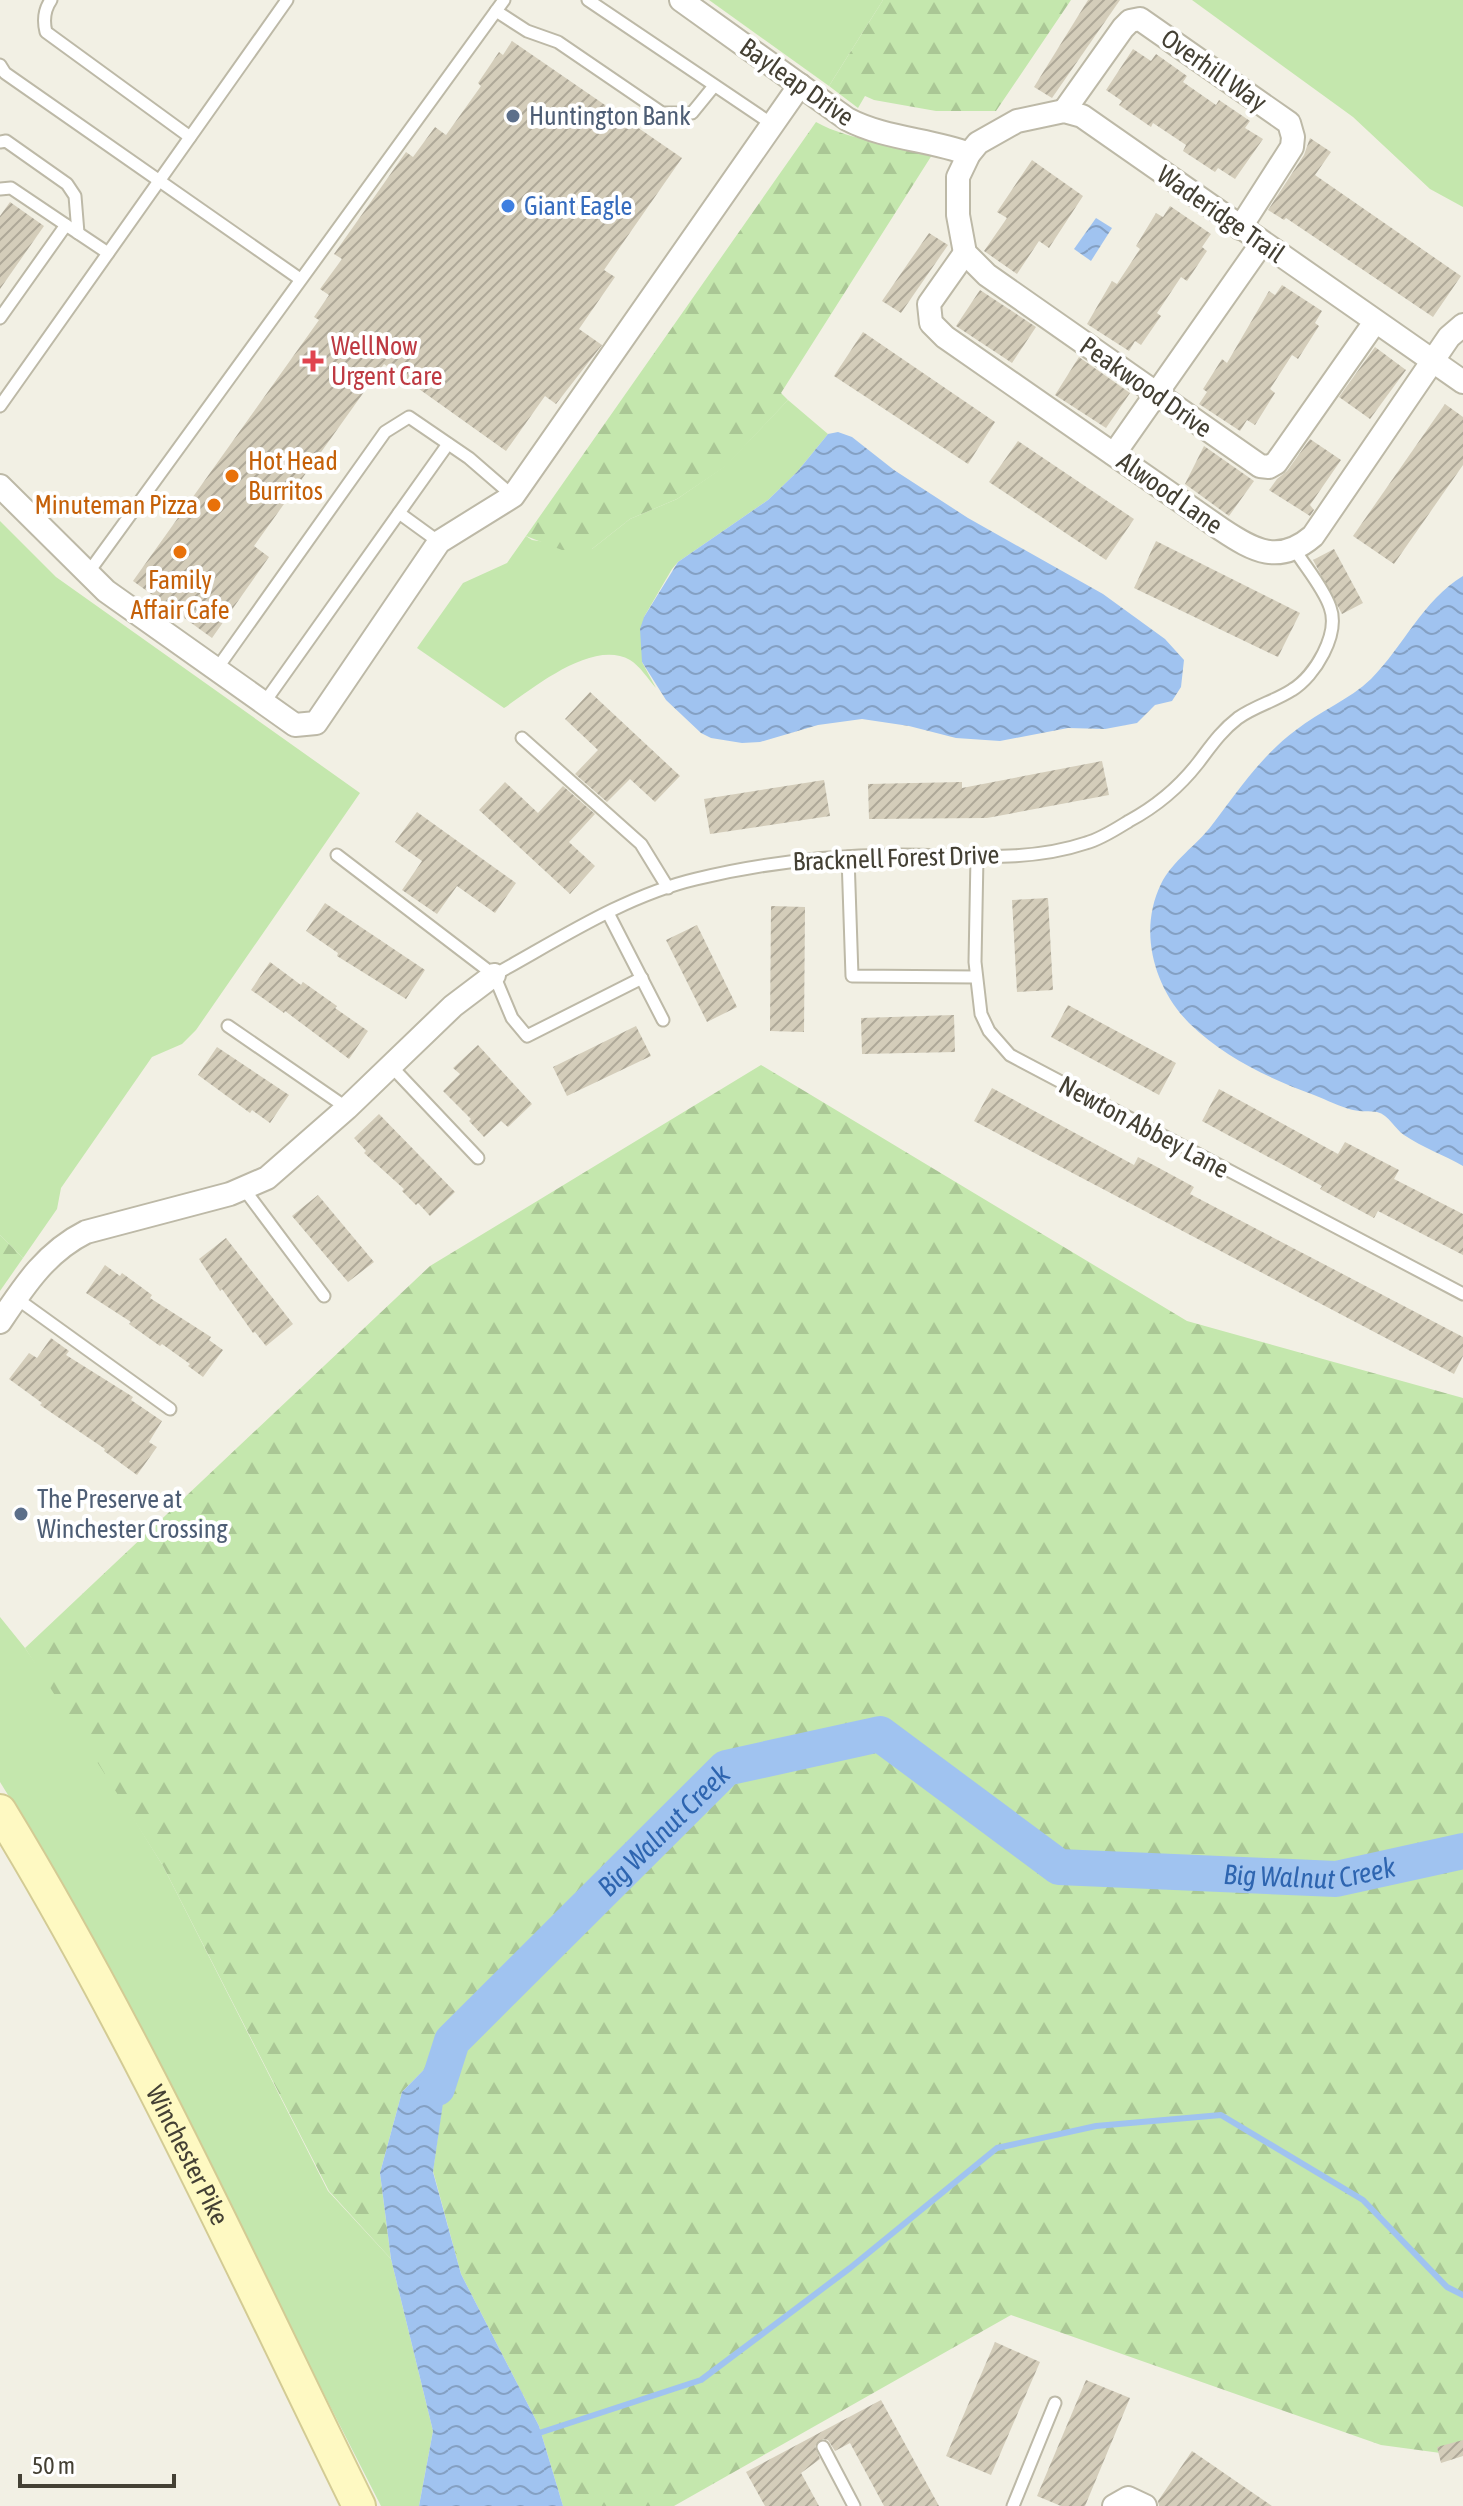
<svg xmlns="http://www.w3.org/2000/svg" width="1463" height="2506" font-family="'Asap Condensed',sans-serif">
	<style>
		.grass { fill: #c4e7ad }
		.forest { fill: url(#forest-firs) }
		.water { fill: url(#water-waves) }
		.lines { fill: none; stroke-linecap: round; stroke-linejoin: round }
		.stream { stroke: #a0c3f0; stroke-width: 6 }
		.river { stroke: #a0c3f0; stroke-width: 36 }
		.building { fill: url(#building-hatch) }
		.service-casing { stroke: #bdb9a7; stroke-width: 15 }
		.minor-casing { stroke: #bdb9a7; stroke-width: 26 }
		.secondary-casing { stroke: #d3cb94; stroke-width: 36 }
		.service { stroke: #fff; stroke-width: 11 }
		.minor { stroke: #fff; stroke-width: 22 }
		.secondary { stroke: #fef9c2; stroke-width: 32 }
		.service-dot { fill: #5c6f8a; stroke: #fff; stroke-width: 3 }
		.shop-dot { fill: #3f7fe0; stroke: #fff; stroke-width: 3 }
		.health-dot { fill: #e0444e; stroke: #fff; stroke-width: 3 }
		.food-dot { fill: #e8710a; stroke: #fff; stroke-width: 3 }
		.labels { text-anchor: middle; stroke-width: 8; stroke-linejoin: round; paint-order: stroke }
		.street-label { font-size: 26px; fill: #444034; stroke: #fff }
		.service-label { font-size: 26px; fill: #4e5e75; stroke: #fff; text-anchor: start }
		.shop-label { font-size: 26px; fill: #366cbe; stroke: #fff; text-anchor: start }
		.health-label { font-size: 26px; fill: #be3a42; stroke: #fff; text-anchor: start }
		.food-label { font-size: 26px; fill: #c56008; stroke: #fff; text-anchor: start }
		.water-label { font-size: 28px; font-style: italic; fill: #2e65b0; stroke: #fff }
	</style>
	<defs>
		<pattern id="forest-firs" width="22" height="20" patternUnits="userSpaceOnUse" patternTransform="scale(2)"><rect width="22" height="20" fill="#c4e7ad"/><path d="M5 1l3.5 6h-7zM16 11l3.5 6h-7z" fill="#aac795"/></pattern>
		<pattern id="water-waves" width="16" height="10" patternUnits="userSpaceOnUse" patternTransform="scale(2)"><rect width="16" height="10" fill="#a0c3f0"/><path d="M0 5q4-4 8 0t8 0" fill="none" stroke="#84a0c3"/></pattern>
		<pattern id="building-hatch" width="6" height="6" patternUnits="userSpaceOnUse" patternTransform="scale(2)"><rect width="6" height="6" fill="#d4cdba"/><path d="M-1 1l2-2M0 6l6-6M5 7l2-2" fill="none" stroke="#aea898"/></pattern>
	</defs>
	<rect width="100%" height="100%" fill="#f2f0e4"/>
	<!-- grass -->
	<g class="grass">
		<path d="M 709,0 L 883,0 L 829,86 Z"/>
		<path d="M 1192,0 L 1463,0 L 1463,207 L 1430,189 L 1353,117 Z"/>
		<path d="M 788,400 L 828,434 L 797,472 L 768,500 L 678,562 L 672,569 L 644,617 L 642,662 L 656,688 C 648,679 640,666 630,660 C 592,639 534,688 504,708 L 417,648 L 463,583 L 507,563 L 526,536 L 532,540 L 592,549 L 630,519 L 677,499 L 725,466 Z"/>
		<path d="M 0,521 L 56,577 L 360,793 L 196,1030 L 182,1044 L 152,1057 L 61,1188 L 57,1209 L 23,1258 L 0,1235 Z"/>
		<path d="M 0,1617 L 25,1648 L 58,1696 L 163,1866 L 328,2191 L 391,2259 L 433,2431 L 419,2506 L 381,2506 L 119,1992 L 42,1850 L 0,1782 Z"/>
	</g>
	<!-- forest -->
	<g class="forest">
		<path d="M 883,0 L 1071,0 L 996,111 L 936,111 L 874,100 L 865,96 L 858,108 L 829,86 Z"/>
		<path d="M 816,122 C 852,142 894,142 932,155 L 781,393 L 788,400 L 726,466 L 677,499 L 630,519 L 592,549 L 562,550 L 526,536 Z"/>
		<path d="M 761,1065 L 1187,1321 L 1463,1398 L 1463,2456 L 1381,2445 L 1011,2315 L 674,2506 L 563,2506 L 539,2426 L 461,2274 L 433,2171 L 451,2042 L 402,2092 L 380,2173 L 391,2259 L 329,2191 L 163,1866 L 25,1648 L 430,1266 Z"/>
		<path d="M 0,1235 L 23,1258 L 0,1291 Z"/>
	</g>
	<!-- water -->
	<g class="water">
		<path d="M 1096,218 L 1112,228 L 1091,261 L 1074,249 Z"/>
		<path d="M 838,432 L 852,437 L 894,470 L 968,518 L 1103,594 L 1165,639 L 1184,660 L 1181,687 L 1172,701 L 1155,705 L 1137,723 L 1105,729 L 1068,728 L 1000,741 L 956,738 L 909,726 L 862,719 L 818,725 L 760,742 L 742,743 L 711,738 L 701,733 L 666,700 L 642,662 L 640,629 L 644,617 L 678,562 L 768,500 L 797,472 L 828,434 Z"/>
		<path d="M 1463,576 L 1463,1166 C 1444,1155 1423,1148 1404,1135 C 1395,1129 1389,1115 1377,1112 C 1370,1111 1361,1112 1353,1110 C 1340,1107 1327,1100 1314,1095 C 1268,1078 1225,1058 1189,1023 C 1154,987 1138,931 1161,884 C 1172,861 1197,845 1212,825 C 1237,792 1262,755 1296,730 C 1320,711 1349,700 1371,679 C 1403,647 1423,600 1463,576 Z"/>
		<path d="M 452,2041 L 433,2172 L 461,2274 L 539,2426 L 563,2506 L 419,2506 L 433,2431 L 391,2259 L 380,2173 L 402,2092 Z"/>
	</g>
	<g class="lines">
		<!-- stream -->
		<path class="stream" d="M 533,2435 L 701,2380 L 850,2268 L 997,2148 L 1096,2126 L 1221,2115 L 1363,2200 L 1447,2287 L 1463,2295"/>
		<!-- river -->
		<path class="river" id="s1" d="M 437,2088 L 452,2041 L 726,1768 L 880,1734 L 1059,1867 L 1336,1879 L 1463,1851"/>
	</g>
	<!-- building -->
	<g class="building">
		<path d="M 1088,0 L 1120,0 L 1052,98 L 1034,87 Z"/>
		<path d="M 512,41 L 682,158 L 604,270 L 615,277 L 579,329 L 602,345 L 556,404 L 545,396 L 506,451 L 384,364 L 254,546 L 269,557 L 212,638 L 133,581 L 319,320 L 314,317 L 329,295 L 320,289 L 342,259 L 334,254 L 406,152 L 413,157 L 435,127 L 446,135 L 481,86 L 478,83 L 499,52 L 503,55 Z"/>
		<path d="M 1133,49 L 1151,61 L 1156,54 L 1187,76 L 1183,82 L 1216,105 L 1219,100 L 1250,121 L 1245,128 L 1263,139 L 1235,179 L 1218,168 L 1215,172 L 1183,151 L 1186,145 L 1153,123 L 1151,127 L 1119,105 L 1122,101 L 1106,90 Z"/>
		<path d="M 1310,138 L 1331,152 L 1315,175 L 1461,276 L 1433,317 L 1286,218 L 1284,220 L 1268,210 L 1304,155 Z"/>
		<path d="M 1032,160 L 1083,196 L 1049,248 L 1039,241 L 1017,274 L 984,251 L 1007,218 L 997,212 Z"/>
		<path d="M 10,202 L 44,226 L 0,289 L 0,216 Z"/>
		<path d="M 1170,206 L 1211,234 L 1202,247 L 1207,251 L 1187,281 L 1181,277 L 1157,313 L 1161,316 L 1141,345 L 1135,341 L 1129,351 L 1087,324 L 1112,281 L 1117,284 L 1140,249 L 1136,246 L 1156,213 L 1163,217 Z"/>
		<path d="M 929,233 L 948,245 L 901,313 L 882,301 Z"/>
		<path d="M 1282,285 L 1322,311 L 1315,323 L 1319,326 L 1298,359 L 1292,355 L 1270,389 L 1275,393 L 1255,425 L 1247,420 L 1240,431 L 1199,404 L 1207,392 L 1203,389 L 1222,359 L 1227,363 L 1269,291 L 1275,295 Z"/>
		<path d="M 980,290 L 1036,327 L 1012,363 L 956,326 Z"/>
		<path d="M 863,332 L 995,422 L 968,464 L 834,376 Z"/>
		<path d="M 1375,347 L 1406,370 L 1370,419 L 1339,397 Z"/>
		<path d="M 1079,357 L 1130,393 L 1106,428 L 1055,395 Z"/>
		<path d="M 1445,404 L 1463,417 L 1463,465 L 1394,564 L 1353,536 Z"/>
		<path d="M 1310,439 L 1341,460 L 1310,505 L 1314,510 L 1310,516 L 1269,490 L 1277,479 L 1287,471 Z"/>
		<path d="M 1018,441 L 1134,519 L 1106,560 L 989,482 Z"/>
		<path d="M 1204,446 L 1254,481 L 1229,516 L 1185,484 Z"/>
		<path d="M 1156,541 L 1300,613 L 1278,657 L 1134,588 Z"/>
		<path d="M 1334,549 L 1363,603 L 1342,614 L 1313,560 Z"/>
		<path d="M 590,692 L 680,776 L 655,802 L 630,779 L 607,802 L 575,774 L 598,750 L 565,719 Z"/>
		<path d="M 1102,761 L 1109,795 L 987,818 L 869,819 L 868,784 L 962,782 L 962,788 Z"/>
		<path d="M 824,780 L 830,816 L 710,834 L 704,799 Z"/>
		<path d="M 505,782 L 538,813 L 563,786 L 595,814 L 569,842 L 595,866 L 570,894 L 479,810 Z"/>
		<path d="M 417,812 L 516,883 L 495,913 L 457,886 L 437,914 L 402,890 L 422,861 L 395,842 Z"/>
		<path d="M 1048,898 L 1053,990 L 1017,992 L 1012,900 Z"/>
		<path d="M 325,903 L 425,970 L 406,999 L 337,956 L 338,953 L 306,931 Z"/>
		<path d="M 771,906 L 805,907 L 804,1032 L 770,1031 Z"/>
		<path d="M 697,925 L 737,1007 L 707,1022 L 666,940 Z"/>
		<path d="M 270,962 L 301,985 L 303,982 L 337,1006 L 335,1008 L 368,1031 L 349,1059 L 285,1011 L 284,1013 L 251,990 Z"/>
		<path d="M 1068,1005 L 1176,1063 L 1159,1095 L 1051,1037 Z"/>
		<path d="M 954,1015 L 955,1052 L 862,1054 L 861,1018 Z"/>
		<path d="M 636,1026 L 651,1056 L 567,1096 L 553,1067 Z"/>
		<path d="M 478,1045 L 532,1104 L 508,1127 L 501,1121 L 484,1137 L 469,1121 L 471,1119 L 443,1091 L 460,1074 L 453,1068 Z"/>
		<path d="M 217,1047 L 289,1095 L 270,1123 L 252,1110 L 250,1113 L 198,1075 Z"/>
		<path d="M 992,1088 L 1134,1165 L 1138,1157 L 1159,1168 L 1194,1187 L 1190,1194 L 1463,1337 L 1463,1356 L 1454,1374 L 974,1121 Z"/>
		<path d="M 1219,1089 L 1338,1154 L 1345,1142 L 1399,1170 L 1394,1179 L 1463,1214 L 1463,1255 L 1378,1211 L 1374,1218 L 1320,1189 L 1322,1186 L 1202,1121 Z"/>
		<path d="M 379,1114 L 455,1192 L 430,1216 L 418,1203 L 416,1205 L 402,1191 L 404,1189 L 364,1153 L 366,1151 L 354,1138 Z"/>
		<path d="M 318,1195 L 374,1262 L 348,1282 L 292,1216 Z"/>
		<path d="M 226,1238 L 293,1324 L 266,1346 L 255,1332 L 253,1333 L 222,1289 L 220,1291 L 199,1259 Z"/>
		<path d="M 105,1265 L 120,1276 L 122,1273 L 152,1295 L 150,1298 L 211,1337 L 209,1340 L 223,1350 L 203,1377 L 188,1366 L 190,1364 L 162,1344 L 160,1346 L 129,1324 L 131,1322 L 86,1293 Z"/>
		<path d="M 51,1338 L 69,1351 L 66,1355 L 133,1397 L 131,1400 L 162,1421 L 149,1442 L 157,1447 L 137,1475 L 104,1451 L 105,1449 L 40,1405 L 42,1403 L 9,1379 L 29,1353 L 37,1358 Z"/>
		<path d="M 995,2342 L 1040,2362 L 991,2475 L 946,2456 Z"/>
		<path d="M 1086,2380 L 1130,2398 L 1085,2506 L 1061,2506 L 1037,2496 Z"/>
		<path d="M 881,2400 L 939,2506 L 884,2506 L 850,2443 L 835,2451 L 828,2440 L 823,2439 L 815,2446 L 820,2459 L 801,2473 L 819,2506 L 765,2506 L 746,2472 Z"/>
		<path d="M 1463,2440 L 1463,2456 L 1441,2463 L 1437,2447 Z"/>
		<path d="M 1192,2451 L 1272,2506 L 1159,2506 L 1158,2501 Z"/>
	</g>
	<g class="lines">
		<!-- service casing -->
		<g class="service-casing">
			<g id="service">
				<path d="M 51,0 C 44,10 43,20 46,32 L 190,137"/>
				<path d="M 588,0 L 772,124"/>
				<path d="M 496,11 L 527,31 L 558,42 L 662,113 L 692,113 L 714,86"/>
				<path d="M 0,65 L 5,73 L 300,279"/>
				<path d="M 0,142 L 6,141 L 67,184 L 75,196 L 78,233"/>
				<path d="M 0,189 L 11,188 L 66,225"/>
				<path d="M 0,318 L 66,225 L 108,253"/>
				<path d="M 0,406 L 287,0"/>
				<path d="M 399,513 L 439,542"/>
				<path d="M 88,573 L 504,0"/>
				<path d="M 216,670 L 385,432 L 409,417 L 469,458 L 513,496"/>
				<path d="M 264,703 L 448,444"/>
				<path d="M 522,738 L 641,844 L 668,888"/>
				<path d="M 337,855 L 494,975 L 512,1018 L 527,1036 L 642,978"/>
				<path d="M 848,857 L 852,976 L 976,977"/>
				<path d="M 977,857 L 975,962 L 981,1014 L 989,1031 L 1010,1055 L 1463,1294"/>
				<path d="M 608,913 L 663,1020"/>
				<path d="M 494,975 C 558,940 624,896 696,879 C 761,863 826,856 893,855 C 957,854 1024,864 1086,843 C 1101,839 1116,829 1129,821 C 1155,807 1180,786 1198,763 C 1211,746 1221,731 1238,718 C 1255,706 1275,701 1292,690 C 1315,676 1340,634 1330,607 C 1323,587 1306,568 1295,550"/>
				<path d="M 228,1026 L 347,1108"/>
				<path d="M 391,1066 L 478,1158"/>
				<path d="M 244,1189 L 324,1296"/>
				<path d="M 16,1298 L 170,1409"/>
				<path d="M 823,2447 L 854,2506"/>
				<path d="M 1013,2506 L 1055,2403"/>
			</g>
		</g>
		<!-- minor casing -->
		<g class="minor-casing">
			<g id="minor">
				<path d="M 681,0 L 847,119 C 885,139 929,139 969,154"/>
				<path d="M 1064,111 L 1123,28 L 1130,21 L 1140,19 L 1289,123 L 1293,137 L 1292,147 L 1240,228"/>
				<path d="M 965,253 L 929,304 L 931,323 L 945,337 L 1221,529 C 1254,551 1279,565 1313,536 L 1449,337 L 1463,325"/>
				<path d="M 1375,322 L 1276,463 L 1269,467 L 1260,466 L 987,275 L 965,253 L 958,215 L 958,177 L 969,154 L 978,143 L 1017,121 L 1064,111 L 1082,116 L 1463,382"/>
				<path d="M 1114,454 L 1262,243"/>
				<path d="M 0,486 L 106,591 L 295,725 L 316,723 L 439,542 L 513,496 L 800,85"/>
				<path d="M 0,1322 C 24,1286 46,1252 86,1232 L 230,1194 L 267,1178 L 347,1108 L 453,1006 L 494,975"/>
				<path d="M 1114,2506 L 1128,2498 L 1145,2506"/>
			</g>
		</g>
		<!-- secondary casing -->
		<g class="secondary-casing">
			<g id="secondary">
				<path id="s2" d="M 0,1811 C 136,2034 244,2272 359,2506"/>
			</g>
		</g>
		<!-- service -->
		<use href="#service" class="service"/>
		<!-- minor -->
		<use href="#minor" class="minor"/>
		<!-- secondary -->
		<use href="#secondary" class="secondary"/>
	</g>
	<!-- markers -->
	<g class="service-dot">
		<circle cx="513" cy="116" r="8"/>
		<circle cx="21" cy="1514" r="8"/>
	</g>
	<circle class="shop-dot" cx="508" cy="206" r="8"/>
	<path class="health-dot" d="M309 349h8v8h8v8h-8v8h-8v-8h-8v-8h8z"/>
	<g class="food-dot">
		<circle cx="232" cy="476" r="8"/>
		<circle cx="214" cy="505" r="8"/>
		<circle cx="180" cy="552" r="8"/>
	</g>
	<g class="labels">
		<!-- street labels -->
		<g class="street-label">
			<text transform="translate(1214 70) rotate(35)" y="9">Overhill Way</text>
			<text transform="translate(797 82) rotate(35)" y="9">Bayleap Drive</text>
			<text transform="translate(1221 214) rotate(35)" y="9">Waderidge Trail</text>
			<text transform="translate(1146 387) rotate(35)" y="9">Peakwood Drive</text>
			<text transform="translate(1170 493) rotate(35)" y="9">Alwood Lane</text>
			<text transform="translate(896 858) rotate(-2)" y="9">Bracknell Forest Drive</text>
			<text transform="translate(1144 1127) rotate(28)" y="9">Newton Abbey Lane</text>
			<text dy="9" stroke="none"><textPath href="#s2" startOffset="392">Winchester Pike</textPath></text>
		</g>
		<!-- service labels -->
		<g class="service-label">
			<text x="529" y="125">Huntington Bank</text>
			<text x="37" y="1508">The Preserve at<tspan x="37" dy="30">Winchester Crossing</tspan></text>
		</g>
		<!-- shop labels -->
		<g class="shop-label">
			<text x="524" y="215">Giant Eagle</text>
		</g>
		<!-- health labels -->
		<g class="health-label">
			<text x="331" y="355">WellNow<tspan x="331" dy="30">Urgent Care</tspan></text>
		</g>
		<!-- food labels -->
		<g class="food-label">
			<text x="248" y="470">Hot Head<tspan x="248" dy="30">Burritos</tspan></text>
			<text x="198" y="514" text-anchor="end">Minuteman Pizza</text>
			<text x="180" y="589" text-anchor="middle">Family<tspan x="180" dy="30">Affair Cafe</tspan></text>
		</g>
		<!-- water labels -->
		<g class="water-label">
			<text dy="10" stroke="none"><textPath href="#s1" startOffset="348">Big Walnut Creek</textPath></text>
			<text dy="10" stroke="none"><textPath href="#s1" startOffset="1068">Big Walnut Creek</textPath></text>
		</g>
	</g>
	<!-- scale -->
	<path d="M20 2474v12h154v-12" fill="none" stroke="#444034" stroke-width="4"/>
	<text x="32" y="2474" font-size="24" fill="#444034" stroke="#ffffff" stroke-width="6" paint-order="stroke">50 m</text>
</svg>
